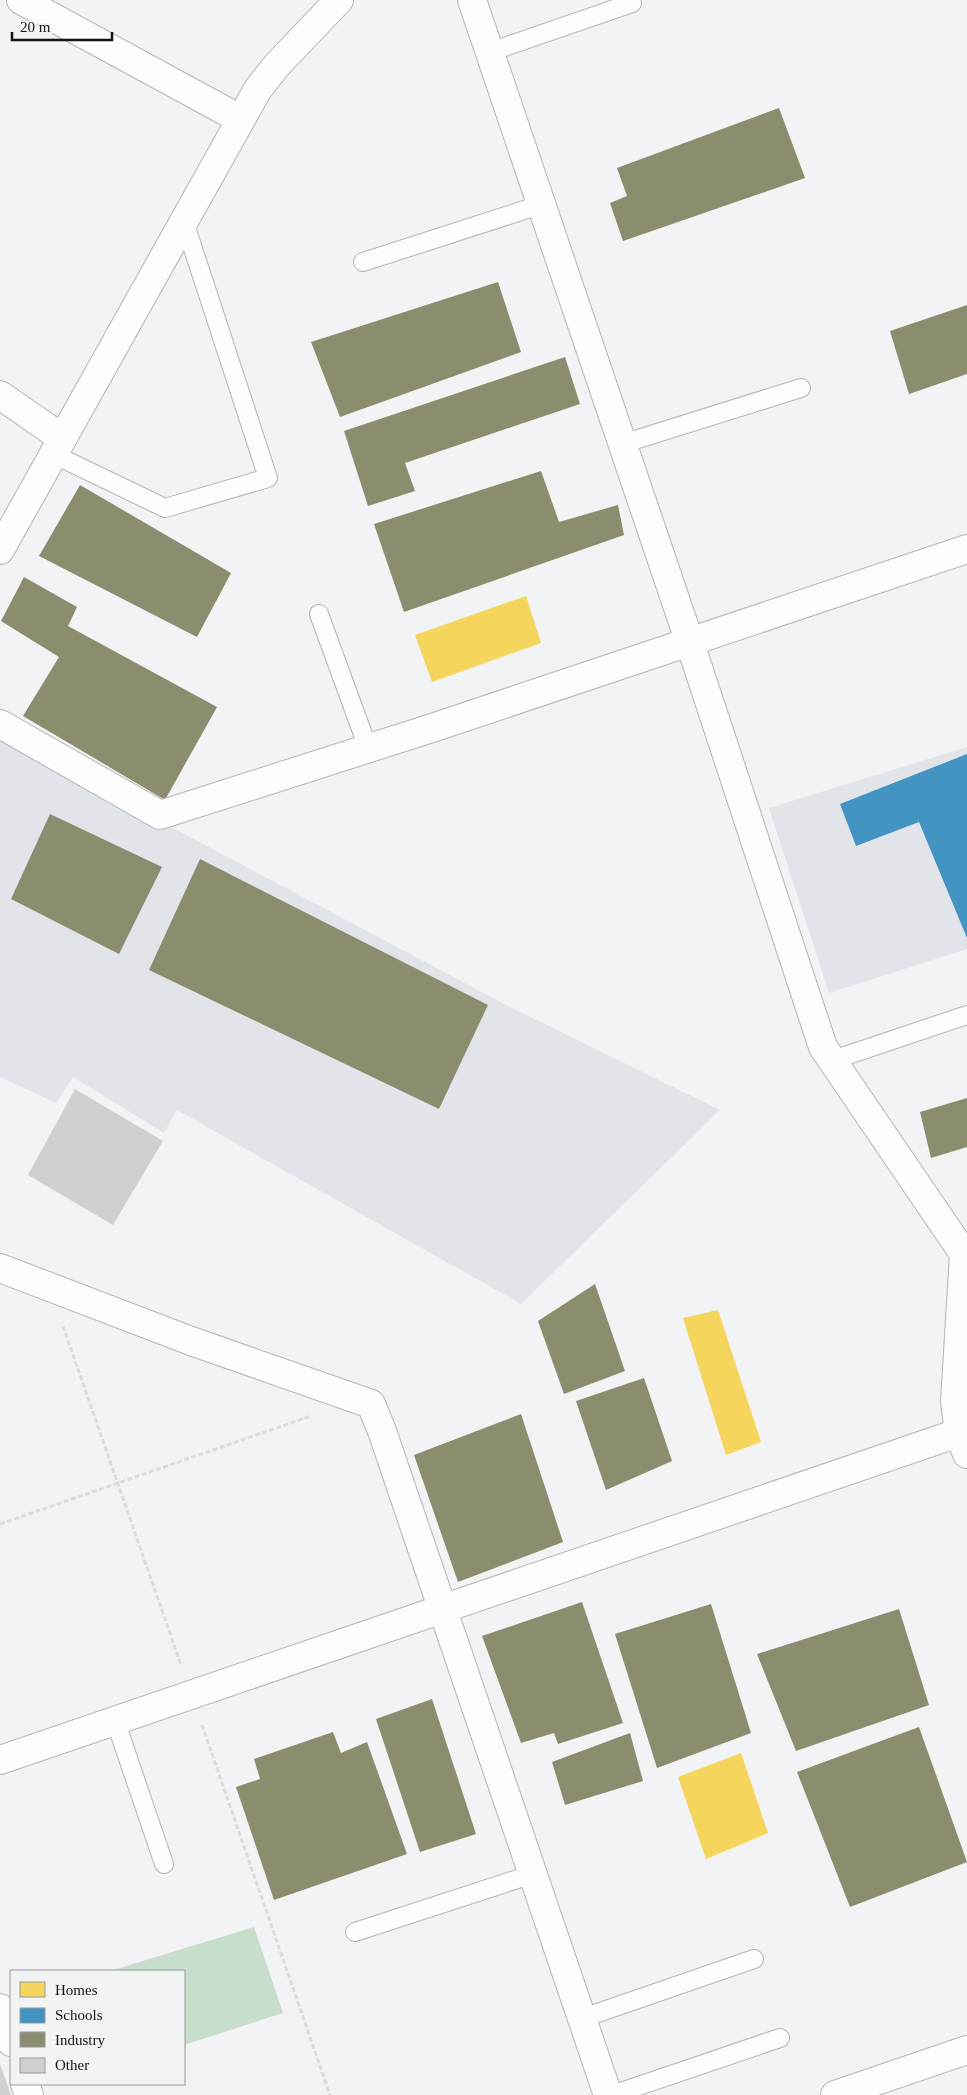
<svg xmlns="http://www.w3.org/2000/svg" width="967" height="2095" font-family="'Times New Roman',serif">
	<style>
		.built { fill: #e1e5ea }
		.green { fill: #c8decd }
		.homes { fill: #f6d55c }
		.schools { fill: #4393c3 }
		.industry { fill: #8c8c6e }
		.building { fill: #d0d0d1 }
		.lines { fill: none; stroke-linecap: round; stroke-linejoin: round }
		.service-casing { stroke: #b3b4b5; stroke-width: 20 }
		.minor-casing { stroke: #b3b4b5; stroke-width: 30 }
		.tertiary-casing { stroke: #b3b4b5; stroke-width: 30 }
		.path { stroke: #dcdcdd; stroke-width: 3; stroke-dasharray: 5 2.5; stroke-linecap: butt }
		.service { stroke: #fdfdfd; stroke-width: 18 }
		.minor { stroke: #fdfdfd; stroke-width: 28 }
		.tertiary { stroke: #fdfdfd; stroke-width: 28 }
	</style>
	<rect width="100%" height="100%" fill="#f2f3f4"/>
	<!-- built -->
	<g class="built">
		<path d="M 0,736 L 506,1005 L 720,1110 L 521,1304 L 177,1110 L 164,1133 L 73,1077 L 56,1103 L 0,1077 Z"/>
		<path d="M 967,747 L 967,949 L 829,993 L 769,808 Z"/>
	</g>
	<!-- green -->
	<path class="green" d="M 254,1927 L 283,2013 L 184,2045 L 184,1971 L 110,1971 Z"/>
	<!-- homes -->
	<g class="homes">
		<path d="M 526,596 L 541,643 L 432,682 L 415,635 Z"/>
		<path d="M 718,1310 L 761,1442 L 726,1455 L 683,1318 Z"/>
		<path d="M 741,1753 L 768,1833 L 706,1859 L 678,1777 Z"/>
	</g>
	<!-- schools -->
	<path class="schools" d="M 967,754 L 967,938 L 919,822 L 856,846 L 840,804 Z"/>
	<!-- industry -->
	<g class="industry">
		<path d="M 779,108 L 805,178 L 623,241 L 610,203 L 627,196 L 617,168 Z"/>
		<path d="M 498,282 L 521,352 L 340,417 L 311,342 Z"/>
		<path d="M 967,305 L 967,374 L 909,394 L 890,331 Z"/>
		<path d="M 565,357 L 580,404 L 405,463 L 415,491 L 368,506 L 344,431 Z"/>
		<path d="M 541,471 L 559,522 L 618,505 L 624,535 L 404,612 L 374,524 Z"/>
		<path d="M 80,485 L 231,573 L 197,637 L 39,556 Z"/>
		<path d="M 24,577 L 77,607 L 68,626 L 217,707 L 165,800 L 23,716 L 59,657 L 1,621 Z"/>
		<path d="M 50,814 L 162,867 L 119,954 L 11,899 Z"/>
		<path d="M 200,859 L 488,1005 L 439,1109 L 149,970 Z"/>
		<path d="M 967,1098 L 967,1147 L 931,1158 L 920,1112 Z"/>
		<path d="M 595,1284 L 625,1371 L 564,1394 L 538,1321 Z"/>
		<path d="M 644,1378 L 672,1461 L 606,1490 L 576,1401 Z"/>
		<path d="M 521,1414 L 563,1542 L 458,1582 L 414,1455 Z"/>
		<path d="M 582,1602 L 623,1723 L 558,1744 L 554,1733 L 521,1743 L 482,1636 Z"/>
		<path d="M 711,1604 L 751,1733 L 657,1768 L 615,1634 Z"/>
		<path d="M 899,1609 L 929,1705 L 796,1751 L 757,1654 Z"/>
		<path d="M 432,1699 L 476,1834 L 420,1852 L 376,1719 Z"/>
		<path d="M 919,1727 L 967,1862 L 850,1907 L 797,1772 Z"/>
		<path d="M 333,1732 L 341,1753 L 367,1742 L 407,1854 L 274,1900 L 236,1787 L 260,1779 L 254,1759 Z"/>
		<path d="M 630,1733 L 643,1781 L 565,1805 L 552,1762 Z"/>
	</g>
	<!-- building -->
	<g class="building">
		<path d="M 75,1089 L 163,1141 L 113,1225 L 28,1175 Z"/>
		<path d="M 0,2064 L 11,2095 L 0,2095 Z"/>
	</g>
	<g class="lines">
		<!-- service casing -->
		<g class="service-casing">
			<g id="service">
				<path d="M 490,52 L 632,3"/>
				<path d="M 363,262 L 540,205"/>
				<path d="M 622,444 L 801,388"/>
				<path d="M 53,454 L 165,508 L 268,478 L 184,221"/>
				<path d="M 319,614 L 368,748"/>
				<path d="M 833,1060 L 967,1015"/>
				<path d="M 115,1720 L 164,1864"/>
				<path d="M 355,1932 L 533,1874"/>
				<path d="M 583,2018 L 754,1959"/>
				<path d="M 612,2095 L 780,2038"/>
			</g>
		</g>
		<!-- minor casing -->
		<g class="minor-casing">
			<g id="minor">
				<path d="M 21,0 L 240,119"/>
				<path d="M 472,0 L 689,640 L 823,1047 L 964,1254 L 955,1402 L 959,1433 L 967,1454"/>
				<path d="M 0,395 L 62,438"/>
				<path d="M 0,724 L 160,815 L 432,728 L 967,549"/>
				<path d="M 0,1268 L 191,1341 L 371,1404 L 382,1431 L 608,2095"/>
				<path d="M 0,1760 L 967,1430"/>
				<path d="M 0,2008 L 11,2042"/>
				<path d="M 25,2084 L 29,2095"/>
				<path d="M 835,2095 L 967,2050"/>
			</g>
		</g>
		<!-- tertiary casing -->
		<g class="tertiary-casing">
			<path id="tertiary" d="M 0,550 L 258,89 L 277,65 L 339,0"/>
		</g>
		<!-- path -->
		<g class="path">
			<path d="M 63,1326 L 181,1665"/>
			<path d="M 0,1524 L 311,1416"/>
			<path d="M 202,1725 L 330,2095"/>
		</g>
		<!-- service -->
		<use href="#service" class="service"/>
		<!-- minor -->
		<use href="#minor" class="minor"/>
		<!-- tertiary -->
		<use href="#tertiary" class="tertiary"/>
	</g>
	<!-- legend -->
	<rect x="10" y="1970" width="175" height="115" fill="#f1f3f5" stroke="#98999b"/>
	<rect x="20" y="1982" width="25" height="15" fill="#f6d55c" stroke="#98999b"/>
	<text x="55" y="1995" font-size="15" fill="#131314">Homes</text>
	<rect x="20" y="2008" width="25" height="15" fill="#4393c3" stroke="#98999b"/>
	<text x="55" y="2020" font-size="15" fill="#131314">Schools</text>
	<rect x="20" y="2032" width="25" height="15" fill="#8c8c6e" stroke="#98999b"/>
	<text x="55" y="2045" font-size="15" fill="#131314">Industry</text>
	<rect x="20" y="2058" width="25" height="15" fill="#d0d0d1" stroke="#98999b"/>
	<text x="55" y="2070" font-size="15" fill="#131314">Other</text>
	<!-- scale -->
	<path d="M12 32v8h100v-8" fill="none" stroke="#131314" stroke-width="2.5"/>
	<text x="20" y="32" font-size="15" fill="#131314" stroke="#f1f3f5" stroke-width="4" paint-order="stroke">20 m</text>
</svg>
